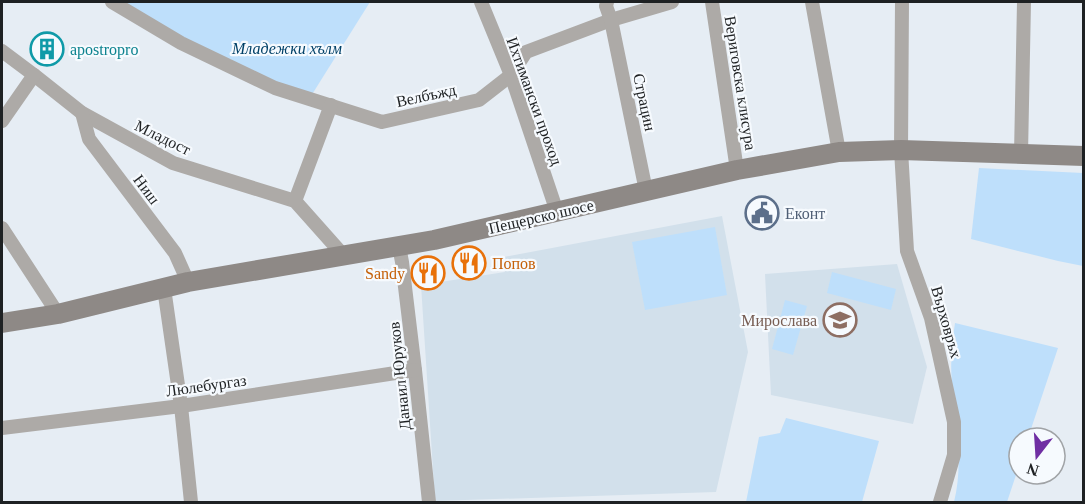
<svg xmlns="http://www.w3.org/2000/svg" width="1085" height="504" font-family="'Times New Roman',serif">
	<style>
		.built { fill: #d2e0eb }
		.green { fill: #bedffb }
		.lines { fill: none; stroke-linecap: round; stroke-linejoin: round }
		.street { stroke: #adaaa7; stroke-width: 14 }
		.secondary { stroke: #8e8986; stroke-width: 20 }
		.labels { text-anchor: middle; stroke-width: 4.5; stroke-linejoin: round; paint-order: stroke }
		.park-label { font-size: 16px; font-style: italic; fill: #004067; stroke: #f6fafe }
		.culture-label { font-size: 16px; fill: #0d838f; stroke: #f6fafe; text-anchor: start }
		.street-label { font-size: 16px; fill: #1e2123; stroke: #f6fafe }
		.service-label { font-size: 16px; fill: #4e5e75; stroke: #f6fafe; text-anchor: start }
		.food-label { font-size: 16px; fill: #c56008; stroke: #f6fafe; text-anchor: start }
		.education-label { font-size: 16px; fill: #785e54; stroke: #f6fafe; text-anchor: end }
	</style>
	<rect width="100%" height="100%" fill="#e6edf4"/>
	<!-- built -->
	<g class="built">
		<path d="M 722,216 L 748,352 L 716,492 L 435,501 L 421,285 L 505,272 L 504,257 Z"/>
		<path d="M 897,264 L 927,367 L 913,424 L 771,395 L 765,274 Z"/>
	</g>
	<!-- green -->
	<g class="green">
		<path d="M 113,2 L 370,2 L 306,104 Z"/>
		<path d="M 979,168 L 1083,173 L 1083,266 L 1058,261 L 971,239 Z"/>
		<path d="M 715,227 L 727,295 L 645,310 L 632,242 Z"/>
		<path d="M 832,272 L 896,289 L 891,310 L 827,293 Z"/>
		<path d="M 785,300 L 807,306 L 793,355 L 772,349 Z"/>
		<path d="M 955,323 L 1058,348 L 1028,438 L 1019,438 L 1019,466 L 1007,502 L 954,502 C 964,463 955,423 952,383 C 950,363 952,343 955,323 Z"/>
		<path d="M 786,418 L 879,441 L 862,502 L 746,502 L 759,437 L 780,433 Z"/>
	</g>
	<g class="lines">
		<!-- street -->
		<g class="street">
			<path d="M 112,2 L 181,43 L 275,88 L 382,122 L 479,100 L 511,75 L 526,52 L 611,20 L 672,2"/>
			<path d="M 481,2 L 511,75 L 557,212"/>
			<path d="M 607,2 L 606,6 L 611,20 L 646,191"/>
			<path d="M 712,2 L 737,170"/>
			<path d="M 812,2 L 839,152"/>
			<path d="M 902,2 L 901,150 L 907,251 L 931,318 L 954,422 L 954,455 L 940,502"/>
			<path d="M 2,51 L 34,75 L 82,113 L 173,163 L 295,201 L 343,255"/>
			<path d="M 82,113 L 89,139 L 175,253 L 188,282"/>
			<path d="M 2,121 L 34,75"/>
			<path d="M 1021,154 L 1024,2"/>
			<path d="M 295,201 L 331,105"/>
			<path d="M 2,228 L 58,314"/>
			<path d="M 399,246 L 402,262 L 415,370 L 429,502"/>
			<path d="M 164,288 L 181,406 L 191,502"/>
			<path d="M 2,428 L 181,406 L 415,370"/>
		</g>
		<!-- secondary -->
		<path class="secondary" d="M 2,323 L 58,314 L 188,282 L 434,240 L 737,170 L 839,152 L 901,150 L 1084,156"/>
	</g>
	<!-- icons -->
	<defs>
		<g id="building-ring" transform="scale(1.725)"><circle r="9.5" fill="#f6fafe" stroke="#0f9aa8" stroke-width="1.5"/><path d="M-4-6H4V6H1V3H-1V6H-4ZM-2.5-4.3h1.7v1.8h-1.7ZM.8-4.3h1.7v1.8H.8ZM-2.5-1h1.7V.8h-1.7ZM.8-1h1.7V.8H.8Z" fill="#0f9aa8"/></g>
		<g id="civic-ring" transform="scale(1.725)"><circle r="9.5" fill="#f6fafe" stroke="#5c6f8a" stroke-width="1.5"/><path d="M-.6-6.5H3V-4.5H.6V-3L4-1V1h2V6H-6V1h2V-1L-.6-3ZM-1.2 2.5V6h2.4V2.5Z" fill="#5c6f8a"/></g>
		<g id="restaurant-ring" transform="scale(1.725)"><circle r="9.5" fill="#f6fafe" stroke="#e8710a" stroke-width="1.5"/><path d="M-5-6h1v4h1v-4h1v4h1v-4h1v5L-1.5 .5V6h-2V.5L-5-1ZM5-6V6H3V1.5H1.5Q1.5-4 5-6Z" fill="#e8710a"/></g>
		<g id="school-ring" transform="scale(1.725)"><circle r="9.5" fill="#f6fafe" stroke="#8d6e63" stroke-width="1.5"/><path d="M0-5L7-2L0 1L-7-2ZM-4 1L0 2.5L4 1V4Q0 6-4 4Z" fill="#8d6e63"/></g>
	</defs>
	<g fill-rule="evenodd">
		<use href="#building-ring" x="47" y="49"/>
		<use href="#civic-ring" x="762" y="213"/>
		<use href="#restaurant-ring" x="469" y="263"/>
		<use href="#restaurant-ring" x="428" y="273"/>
		<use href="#school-ring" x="840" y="320"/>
	</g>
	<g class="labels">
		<!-- park labels -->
		<g class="park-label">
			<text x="287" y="54">Младежки хълм</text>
		</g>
		<!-- culture labels -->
		<g class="culture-label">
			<text x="70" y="55">apostropro</text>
		</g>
		<!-- street labels -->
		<g class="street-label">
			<text transform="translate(741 83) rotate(81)" y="6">Вериговска клисура</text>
			<text transform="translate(426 95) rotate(-12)" y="6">Велбъжд</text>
			<text transform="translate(535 101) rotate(70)" y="6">Ихтимански проход</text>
			<text transform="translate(645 102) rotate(78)" y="6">Страцин</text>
			<text transform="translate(163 137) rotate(26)" y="6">Младост</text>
			<text transform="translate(147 189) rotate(53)" y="6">Ниш</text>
			<text transform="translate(541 216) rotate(-13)" y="6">Пещерско шосе</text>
			<text transform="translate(947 322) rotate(74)" y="6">Върховръх</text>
			<text transform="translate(399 376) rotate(-96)" y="6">Данаил Юруков</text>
			<text transform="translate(206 385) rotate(-8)" y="6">Люлебургаз</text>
		</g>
		<!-- service labels -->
		<g class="service-label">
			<text x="785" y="219">Еконт</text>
		</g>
		<!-- food labels -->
		<g class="food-label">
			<text x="492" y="269">Попов</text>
			<text x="405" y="279" text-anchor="end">Sandy</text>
		</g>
		<!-- education labels -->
		<g class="education-label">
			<text x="817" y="326">Мирослава</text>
		</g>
	</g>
	<!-- border -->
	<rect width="1085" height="504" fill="none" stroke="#1e2123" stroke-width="6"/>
	<!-- north arrow -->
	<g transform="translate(1037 456) rotate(197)"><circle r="28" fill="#f6fafe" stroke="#a0a3a6" stroke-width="1.5"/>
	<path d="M0-4.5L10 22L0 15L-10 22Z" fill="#6f2ea3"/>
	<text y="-9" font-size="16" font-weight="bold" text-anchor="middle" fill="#1e2123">N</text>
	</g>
</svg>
